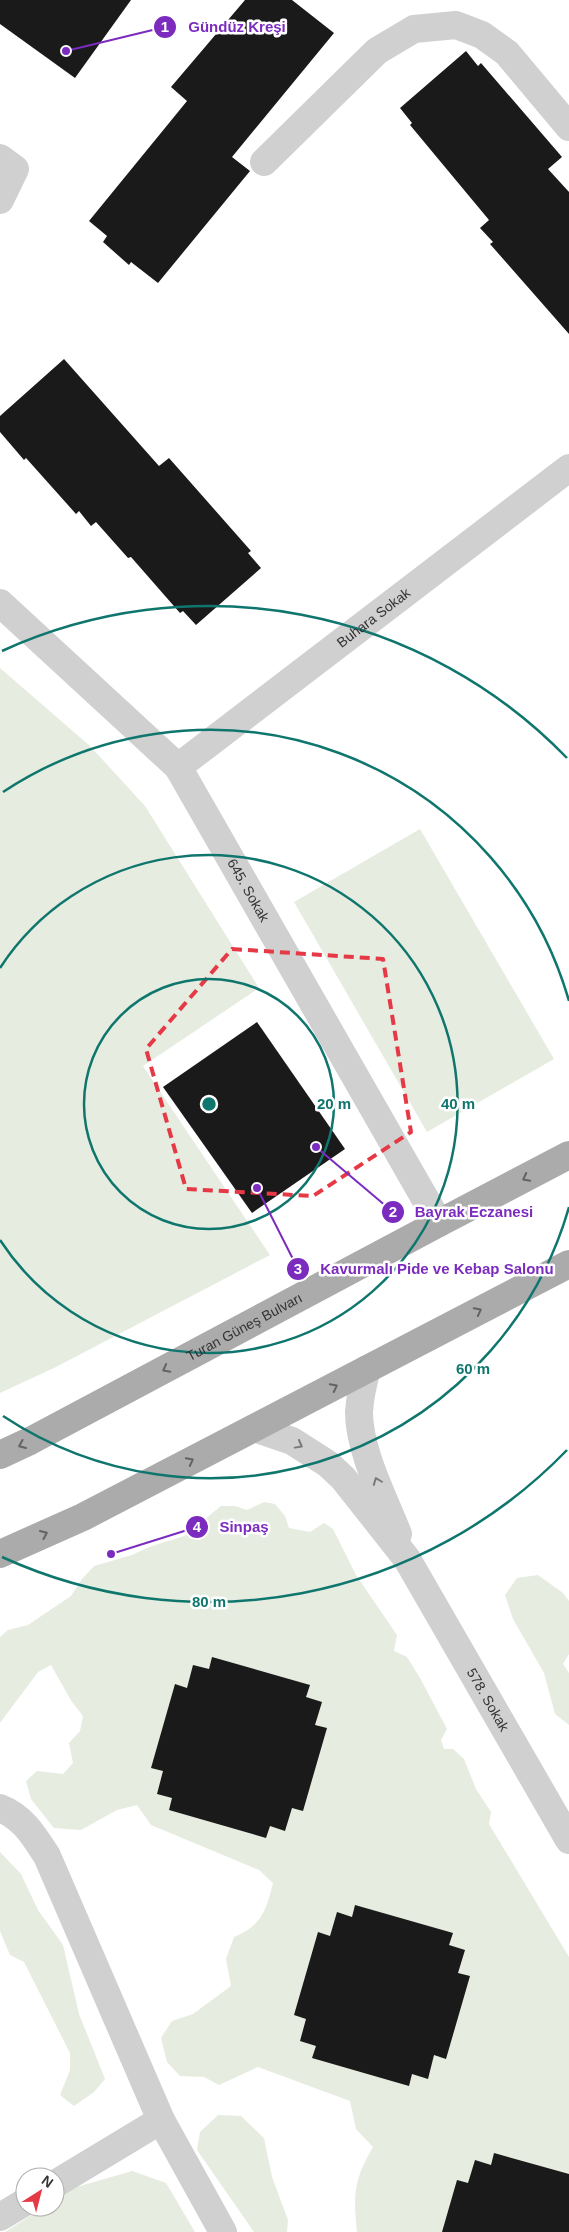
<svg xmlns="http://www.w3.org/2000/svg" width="569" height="2232" font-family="Arial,sans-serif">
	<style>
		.green { fill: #e6ecdf }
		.building { fill: #1a1a1a }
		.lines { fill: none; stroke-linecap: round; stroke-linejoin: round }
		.minor { stroke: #d0d0d0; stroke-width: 28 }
		.major { stroke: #ababab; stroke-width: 28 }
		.oneway { stroke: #636363 }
		.oneway2 { stroke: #7a7a7a }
		.marked { fill: none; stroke: #e63946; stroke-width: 4; stroke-dasharray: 10 6; stroke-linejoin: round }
		.ring { fill: none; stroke: #0f766e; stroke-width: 2.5 }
		.labels { text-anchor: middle; stroke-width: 5; stroke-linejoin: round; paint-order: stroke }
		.street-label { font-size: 14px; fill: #333; stroke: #fff }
		.centre { fill: #0f766e; stroke: #fff; stroke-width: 2.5 }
		.ring-label { font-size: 15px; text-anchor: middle; font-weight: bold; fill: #0f766e; stroke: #fff; stroke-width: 5; stroke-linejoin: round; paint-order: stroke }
		.leader { fill: none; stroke: #7b2cbf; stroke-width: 2 }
		.callout-dot { fill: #7b2cbf; stroke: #fff; stroke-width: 2 }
		.mark-label { font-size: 15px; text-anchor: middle; font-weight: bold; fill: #fff }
		.callout-label { font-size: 15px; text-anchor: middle; font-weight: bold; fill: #7b2cbf; stroke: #fff; stroke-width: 5; stroke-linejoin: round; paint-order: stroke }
	</style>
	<rect width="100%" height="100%" fill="#fff"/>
	<!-- green -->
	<g class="green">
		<path d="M 0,668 L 90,746 L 145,806 L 259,988 L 143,1066 L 270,1255 L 56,1367 L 0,1393 Z"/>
		<path d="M 420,829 L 554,1059 L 427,1132 L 294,902 Z"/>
		<path d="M 264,1502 L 275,1504 L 285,1516 L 289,1528 L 310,1532 L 324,1523 L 333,1529 L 356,1575 L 397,1635 L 394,1651 L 407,1657 L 420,1678 L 447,1729 L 441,1740 L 444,1749 L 453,1749 L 464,1759 L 476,1789 L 491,1812 L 489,1824 L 569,1957 L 569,2232 L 357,2232 C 353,2194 354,2180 373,2147 L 356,2129 L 350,2101 L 258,2067 L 219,2085 L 204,2077 L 180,2076 L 167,2062 L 161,2038 L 172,2021 L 193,2014 L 231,1986 L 226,1959 L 234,1937 C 262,1925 266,1911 273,1883 L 259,1870 L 151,1825 L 137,1805 L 117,1810 L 81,1830 L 54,1828 L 31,1799 L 26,1781 L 37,1771 L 63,1774 L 73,1763 L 69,1743 L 80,1731 L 83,1716 L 72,1702 L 51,1665 L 38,1672 L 0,1723 L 0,1637 L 8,1630 L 28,1625 L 71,1596 L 82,1579 L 94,1566 L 132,1555 L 149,1547 L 184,1536 L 221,1506 L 235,1506 L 247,1510 Z"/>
		<path d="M 538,1575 L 563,1593 L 569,1601 L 569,1654 L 563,1664 L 569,1673 L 569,1725 L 555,1714 L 544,1673 L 513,1619 L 505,1595 L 517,1578 Z"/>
		<path d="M 0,1852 L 21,1874 L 38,1910 L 63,1945 L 79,2014 L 105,2079 L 94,2092 L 74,2106 L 60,2095 L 70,2070 L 70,2053 L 24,1962 L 10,1955 L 0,1931 Z"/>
		<path d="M 218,2115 L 241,2116 L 264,2138 L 272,2177 L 288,2220 L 287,2232 L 254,2232 L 197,2150 L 200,2132 Z"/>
		<path d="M 132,2171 L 166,2183 L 195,2232 L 5,2232 L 44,2207 L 55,2207 L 55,2200 L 73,2188 Z"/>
	</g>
	<!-- building -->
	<g class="building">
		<path d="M 0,0 L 131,0 L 75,78 L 0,24 Z"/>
		<path d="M 245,0 L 292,0 L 334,33 L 232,157 L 250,171 L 158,283 L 131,262 L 129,265 L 103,242 L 107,236 L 89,221 L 187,101 L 171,87 Z"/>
		<path d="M 466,51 L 478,66 L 481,63 L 562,157 L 548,169 L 569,192 L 569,334 L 490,244 L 493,242 L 480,228 L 489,220 L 410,125 L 412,123 L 400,108 Z"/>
		<path d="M 64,359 L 159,466 L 169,458 L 251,551 L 248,553 L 261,568 L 196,625 L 183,611 L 180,613 L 131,557 L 128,558 L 96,522 L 91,526 L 79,511 L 76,514 L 26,458 L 24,460 L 0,432 L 0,416 Z"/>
		<path d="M 257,1022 L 345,1149 L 252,1213 L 163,1087 Z"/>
		<path d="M 212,1657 L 310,1685 L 306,1697 L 322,1702 L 315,1725 L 327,1728 L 303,1811 L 292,1808 L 285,1831 L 270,1826 L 266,1838 L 169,1810 L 172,1798 L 157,1794 L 163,1771 L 151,1768 L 175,1684 L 187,1688 L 193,1665 L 209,1669 Z"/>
		<path d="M 355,1905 L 453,1933 L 449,1945 L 465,1950 L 458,1973 L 470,1976 L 446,2059 L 434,2055 L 428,2079 L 412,2074 L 409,2086 L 312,2058 L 316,2046 L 300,2041 L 306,2019 L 294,2015 L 318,1932 L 330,1936 L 337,1912 L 352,1917 Z"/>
		<path d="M 494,2153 L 569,2174 L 569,2232 L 442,2232 L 457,2180 L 468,2183 L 475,2160 L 491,2165 Z"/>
	</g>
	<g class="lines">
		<!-- minor -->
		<g class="minor">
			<path d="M 0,158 L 15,169 L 0,200"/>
			<path d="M 264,162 L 377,51 L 414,29 L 456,25 L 482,35 L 507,53 L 569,127"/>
			<path id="s1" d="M 0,603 L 178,767 L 439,1223"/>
			<path id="s2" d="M 178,767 L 569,468"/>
			<path d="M 367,1369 C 363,1383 360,1397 359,1412 C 359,1451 384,1498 398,1534"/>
			<path id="s3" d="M 254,1428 L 292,1441 L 328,1464 L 343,1478 L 407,1559 L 569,1840"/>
			<path d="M 0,1808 C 23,1817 34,1836 47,1856 L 161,2120 L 223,2232"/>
			<path d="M 55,2184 L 161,2120"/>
			<path d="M 0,2217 L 25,2202"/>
		</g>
		<!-- major -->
		<g class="major">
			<path id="s4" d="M 0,1455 L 30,1441 L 439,1223 L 569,1155"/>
			<path d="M 0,1554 L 83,1517 L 569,1264"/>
		</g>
	</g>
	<!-- one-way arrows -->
	<defs><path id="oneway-chevron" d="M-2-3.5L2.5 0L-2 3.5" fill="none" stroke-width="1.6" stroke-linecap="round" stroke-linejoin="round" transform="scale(1.25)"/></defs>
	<g class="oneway">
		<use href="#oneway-chevron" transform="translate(526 1178) rotate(153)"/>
		<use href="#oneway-chevron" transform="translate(478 1311) rotate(-28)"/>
		<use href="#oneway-chevron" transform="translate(166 1369) rotate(152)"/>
		<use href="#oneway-chevron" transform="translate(334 1387) rotate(-27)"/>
		<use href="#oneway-chevron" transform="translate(22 1445) rotate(156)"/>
		<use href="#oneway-chevron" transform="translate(190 1461) rotate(-27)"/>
		<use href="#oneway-chevron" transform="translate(44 1534) rotate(-24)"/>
	</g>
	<g class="oneway2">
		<use href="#oneway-chevron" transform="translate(299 1445) rotate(29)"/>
		<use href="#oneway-chevron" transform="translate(377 1481) rotate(-111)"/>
	</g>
	<!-- marked area -->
	<path class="marked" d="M 232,949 L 383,959 L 411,1132 L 313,1196 L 186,1189 L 146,1049 Z"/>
	<!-- distance rings -->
	<g class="ring">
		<circle cx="209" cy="1104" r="125"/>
		<path d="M0 968A249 249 0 1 1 0 1240"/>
		<path d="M569 1207A374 374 0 0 1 3 1416M3 792A374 374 0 0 1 569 1001"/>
		<path d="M567 1450A498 498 0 0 1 2 1557M2 651A498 498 0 0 1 567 758"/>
	</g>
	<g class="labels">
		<!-- street labels -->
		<g class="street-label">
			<text dy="5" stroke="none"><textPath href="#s2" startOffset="246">Buhara Sokak</textPath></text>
			<text dy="5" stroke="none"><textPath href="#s1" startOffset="384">645. Sokak</textPath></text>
			<text dy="5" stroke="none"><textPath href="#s4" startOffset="276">Turan Güneş Bulvarı</textPath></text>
			<text dy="5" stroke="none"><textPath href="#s3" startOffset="369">578. Sokak</textPath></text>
		</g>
	</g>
	<circle cx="209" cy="1104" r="8" class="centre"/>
	<g class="ring-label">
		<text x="334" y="1109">20 m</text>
		<text x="458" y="1109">40 m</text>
		<text x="473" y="1374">60 m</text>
		<text x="209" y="1607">80 m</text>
	</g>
	<!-- callouts -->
	<path class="leader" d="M66 51L165 27M316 1147L393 1212M257 1188L298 1269M111 1554L197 1527"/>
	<g class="callout-dot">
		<circle cx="66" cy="51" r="5"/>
		<circle cx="316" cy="1147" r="5"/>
		<circle cx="257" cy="1188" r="5"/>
		<circle cx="111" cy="1554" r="5"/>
		<circle cx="165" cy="27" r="12"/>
		<circle cx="393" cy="1212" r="12"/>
		<circle cx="298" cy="1269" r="12"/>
		<circle cx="197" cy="1527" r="12"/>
	</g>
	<g class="mark-label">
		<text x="165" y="32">1</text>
		<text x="393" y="1217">2</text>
		<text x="298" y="1274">3</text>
		<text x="197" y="1532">4</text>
	</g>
	<g class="callout-label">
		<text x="237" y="32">Gündüz Kreşi</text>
		<text x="474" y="1217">Bayrak Eczanesi</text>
		<text x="437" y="1274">Kavurmalı Pide ve Kebap Salonu</text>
		<text x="244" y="1532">Sinpaş</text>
	</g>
	<!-- north arrow -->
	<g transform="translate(40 2192) rotate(36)"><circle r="24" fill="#ffffff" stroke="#adadad"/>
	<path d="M0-4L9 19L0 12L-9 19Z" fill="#e63946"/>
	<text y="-8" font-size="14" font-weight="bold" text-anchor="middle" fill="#333333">N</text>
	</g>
</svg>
